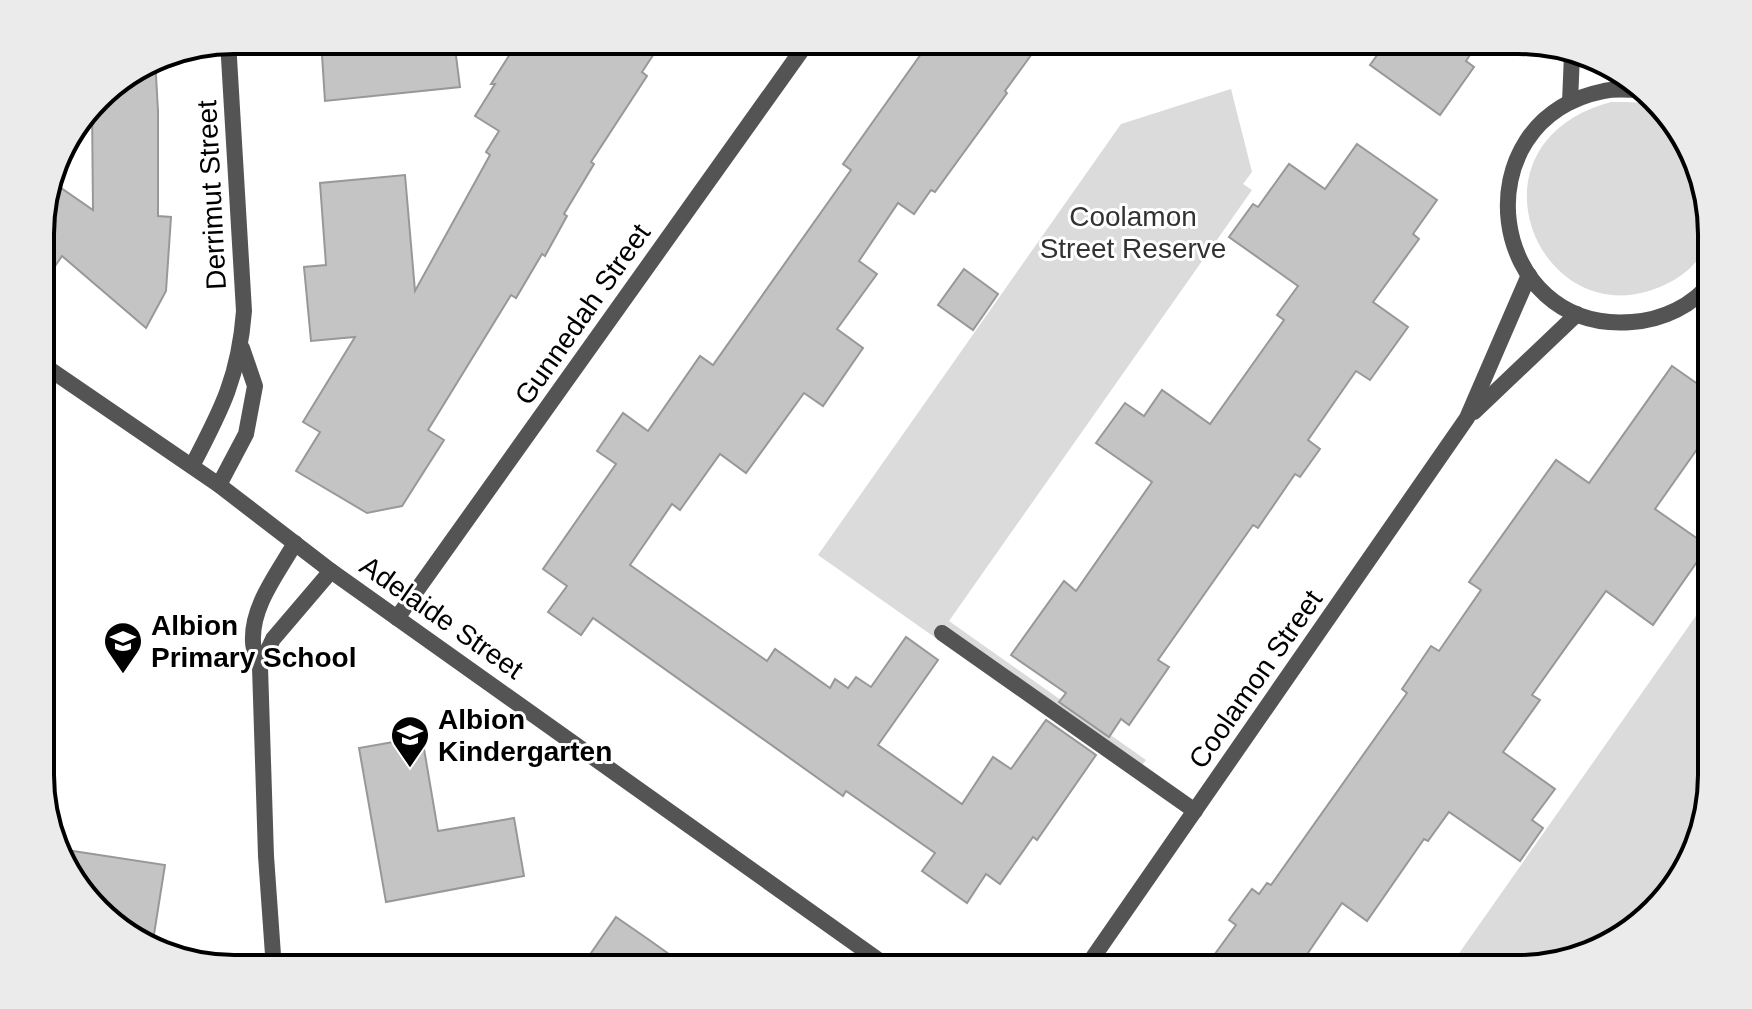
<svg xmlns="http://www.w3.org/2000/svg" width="1752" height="1009" font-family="Helvetica,sans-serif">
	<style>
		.green { fill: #dbdbdb }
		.building { fill: #c4c4c4; stroke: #989898; stroke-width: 2 }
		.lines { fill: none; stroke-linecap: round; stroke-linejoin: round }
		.service { stroke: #545454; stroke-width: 16 }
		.minor { stroke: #545454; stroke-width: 16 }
		.tertiary { stroke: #545454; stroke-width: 16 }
		.labels { text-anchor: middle; stroke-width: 6; stroke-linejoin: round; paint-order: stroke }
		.street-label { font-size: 28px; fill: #000; stroke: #fff }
		.park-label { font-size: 28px; fill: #323232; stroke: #fff }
		.poi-label { font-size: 28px; font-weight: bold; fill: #000; stroke: #fff; text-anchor: start }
		.rim { fill: none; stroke: #000; stroke-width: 4 }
	</style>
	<rect width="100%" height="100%" fill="#fff"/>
	<!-- green -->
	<g class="green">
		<path d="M 1231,89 L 1252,172 L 1243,184 L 1252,190 L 949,621 L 1146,760 L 1133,777 L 818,555 L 1121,124 Z"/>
		<path d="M 1611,102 C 1627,102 1646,101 1660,109 C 1688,124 1701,191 1712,221 C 1712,246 1695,268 1674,280 C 1546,353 1451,145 1611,102 Z"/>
		<path d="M 1712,593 L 1712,742 L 1702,757 L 1712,778 L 1712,787 L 1686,871 L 1625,937 L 1530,969 L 1448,969 Z"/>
	</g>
	<!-- building -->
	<g class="building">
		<path d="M 321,40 L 454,40 L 460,87 L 325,101 Z"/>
		<path d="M 519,40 L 663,40 L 642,72 L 647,76 L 591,162 L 594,164 L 564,214 L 567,216 L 545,256 L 542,254 L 516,298 L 511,295 L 428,430 L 444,440 L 402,506 L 367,513 L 296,471 L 320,432 L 303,422 L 355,337 L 311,341 L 304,267 L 326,265 L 320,183 L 405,175 L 415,291 L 490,155 L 486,152 L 499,131 L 475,116 L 495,84 L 491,84 Z"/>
		<path d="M 931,40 L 1042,40 L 1005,91 L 1007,93 L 935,192 L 931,190 L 914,214 L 898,203 L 859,261 L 877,274 L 837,329 L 863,348 L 823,406 L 804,393 L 746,473 L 720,454 L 680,510 L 672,504 L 630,565 L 767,661 L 775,649 L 830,688 L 835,679 L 848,688 L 856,677 L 871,687 L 906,637 L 938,660 L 878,745 L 962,804 L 993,757 L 1011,769 L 1046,720 L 1096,755 L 1037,840 L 1033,837 L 1000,884 L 986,874 L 967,903 L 922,871 L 935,853 L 846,791 L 843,796 L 593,618 L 581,635 L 548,612 L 567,586 L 543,569 L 616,464 L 597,451 L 623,413 L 648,431 L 700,356 L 713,365 L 851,170 L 843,164 Z"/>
		<path d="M 1388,40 L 1480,40 L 1466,61 L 1474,67 L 1440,115 L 1370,65 Z"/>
		<path d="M 155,58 L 158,111 L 158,216 L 171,217 L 166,291 L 146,328 L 62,256 L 42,285 L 42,209 L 48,188 L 57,194 L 61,188 L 93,210 L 92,106 L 106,88 Z"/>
		<path d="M 1357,144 L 1437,200 L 1413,234 L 1419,239 L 1373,302 L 1408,327 L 1370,380 L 1356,371 L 1308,440 L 1320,449 L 1300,477 L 1295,474 L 1258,528 L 1253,525 L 1158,660 L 1169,667 L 1129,725 L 1121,719 L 1109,737 L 1059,702 L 1066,693 L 1011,655 L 1064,581 L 1076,591 L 1152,482 L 1096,443 L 1125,403 L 1144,416 L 1162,390 L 1210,424 L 1284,320 L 1277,315 L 1298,286 L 1229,237 L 1253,204 L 1258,207 L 1289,164 L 1325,189 Z"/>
		<path d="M 964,269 L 998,294 L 973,330 L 938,305 Z"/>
		<path d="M 1672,366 L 1712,394 L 1712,428 L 1655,509 L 1708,546 L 1653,625 L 1606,591 L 1532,695 L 1540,700 L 1503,752 L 1555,789 L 1532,820 L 1543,828 L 1520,861 L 1449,812 L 1428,841 L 1424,839 L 1367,921 L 1342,903 L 1297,969 L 1204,969 L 1236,925 L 1229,920 L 1252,889 L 1259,894 L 1267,883 L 1271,885 L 1407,693 L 1402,689 L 1431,646 L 1439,651 L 1481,590 L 1469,582 L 1556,460 L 1589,483 Z"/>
		<path d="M 422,737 L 438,831 L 514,818 L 524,876 L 386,902 L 359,748 Z"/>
		<path d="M 60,849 L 165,865 L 152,947 L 138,943 L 72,882 Z"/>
		<path d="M 616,917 L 645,937 L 690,969 L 580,969 Z"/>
	</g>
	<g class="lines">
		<!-- service -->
		<path class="service" d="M 942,633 L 1195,811"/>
		<!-- minor -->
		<g class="minor">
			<path d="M 1641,90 C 1629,90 1615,88 1604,91 C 1458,120 1487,334 1632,322 C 1662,320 1693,306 1712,281"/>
			<path d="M 1570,102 L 1572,54"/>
			<path d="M 1474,412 L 1577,314"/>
			<path d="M 192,466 C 222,409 239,376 244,311 L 228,41"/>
			<path d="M 219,485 L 246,434 L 255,386 L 242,348"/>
			<path d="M 397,618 L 809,40"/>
			<path d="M 260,667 L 273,639 L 331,571"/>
			<path d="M 274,969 L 266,856 L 260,667 C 258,659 253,650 253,642 C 251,606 278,573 295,543"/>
			<path d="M 1085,969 L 1467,418 L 1529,275"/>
		</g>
		<!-- tertiary -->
		<path class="tertiary" d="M 42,364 L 219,485 L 331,571 L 891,969"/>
	</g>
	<!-- icons -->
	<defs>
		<g id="school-pin" transform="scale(2)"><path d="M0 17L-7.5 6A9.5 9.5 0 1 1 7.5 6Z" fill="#000" stroke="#fff"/><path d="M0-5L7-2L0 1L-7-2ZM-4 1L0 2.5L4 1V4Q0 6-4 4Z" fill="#fff"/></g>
	</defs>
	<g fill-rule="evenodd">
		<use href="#school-pin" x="123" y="641"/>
		<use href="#school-pin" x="410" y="735"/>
	</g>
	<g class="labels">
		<!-- street labels -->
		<g class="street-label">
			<text transform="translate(211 195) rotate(-93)" y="10">Derrimut Street</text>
			<text transform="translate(582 314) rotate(-55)" y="10">Gunnedah Street</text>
			<text transform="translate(442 617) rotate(35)" y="10">Adelaide Street</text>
			<text transform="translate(1255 679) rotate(-55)" y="10">Coolamon Street</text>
		</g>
		<!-- park labels -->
		<g class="park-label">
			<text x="1133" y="226">Coolamon<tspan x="1133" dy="32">Street Reserve</tspan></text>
		</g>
		<!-- poi labels -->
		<g class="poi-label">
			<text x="151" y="635">Albion<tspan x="151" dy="32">Primary School</tspan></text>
			<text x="438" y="729">Albion<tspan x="438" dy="32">Kindergarten</tspan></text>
		</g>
	</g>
	<!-- crop -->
	<path d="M0 0H1752V1009H0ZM234 54H1518A180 180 0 0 1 1698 234V775A180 180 0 0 1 1518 955H234A180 180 0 0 1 54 775V234A180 180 0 0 1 234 54Z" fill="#ebebeb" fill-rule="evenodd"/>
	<path class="rim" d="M234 54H1518A180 180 0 0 1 1698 234V775A180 180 0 0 1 1518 955H234A180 180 0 0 1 54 775V234A180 180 0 0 1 234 54Z"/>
</svg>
